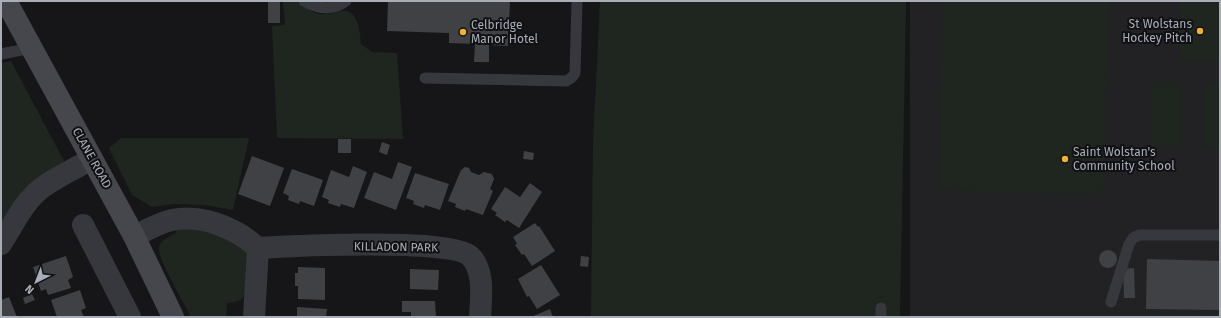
<svg xmlns="http://www.w3.org/2000/svg" width="1221" height="318" font-family="'Fira Sans',sans-serif">
	<style>
		.built { fill: #222225 }
		.green { fill: #1e261f }
		.building { fill: #404145 }
		.lines { fill: none; stroke-linecap: round; stroke-linejoin: round }
		.service { stroke: #37383d; stroke-width: 11 }
		.minor { stroke: #37383d; stroke-width: 22 }
		.secondary { stroke: #45474d; stroke-width: 22 }
		.poi-dot { fill: #f2b134; stroke: #111113; stroke-width: 1.5 }
		.labels { text-anchor: middle; stroke-width: 4; stroke-linejoin: round; paint-order: stroke }
		.poi-label { font-size: 12px; fill: #a8adb8; stroke: #111113; text-anchor: start }
		.street-label { font-size: 12px; fill: #a8adb8; stroke: #111113 }
	</style>
	<rect width="100%" height="100%" fill="#161618"/>
	<!-- built -->
	<rect class="built" x="910" y="1" width="310" height="316"/>
	<!-- green -->
	<g class="green">
		<path d="M 286,1 C 288,1 292,0 295,1 C 300,2 308,10 316,13 C 325,16 332,13 341,11 C 358,8 360,32 361,44 L 372,52 L 397,53 L 403,139 L 277,138 L 272,26 L 285,25 L 283,2 Z"/>
		<path d="M 600,1 L 906,1 L 900,317 L 591,317 L 593,143 Z"/>
		<path d="M 943,1 L 1109,1 L 1103,195 L 938,190 Z"/>
		<path d="M 1180,1 L 1220,1 L 1220,61 L 1179,61 Z"/>
		<path d="M 11,61 L 64,161 L 41,177 L 1,229 L 1,63 Z"/>
		<rect x="1151" y="82" width="31" height="64"/>
		<rect x="1204" y="83" width="16" height="65"/>
		<path d="M 121,138 L 249,138 L 233,210 L 205,205 L 174,204 L 152,207 L 132,195 L 109,148 Z"/>
		<path d="M 176,227 L 212,231 L 247,250 C 247,262 251,289 243,298 C 239,302 233,302 227,303 L 226,317 L 191,317 C 185,304 157,259 159,247 C 161,240 170,236 176,233 Z"/>
	</g>
	<!-- building -->
	<g class="building">
		<rect x="268" y="1" width="12" height="22"/>
		<path d="M 388,1 L 510,1 L 508,46 L 489,45 L 489,62 L 474,62 L 475,44 L 449,43 L 449,33 L 387,31 Z"/>
		<rect x="338" y="139" width="13" height="14"/>
		<path d="M 382,142 L 390,145 L 387,155 L 379,152 Z"/>
		<path d="M 524,151 L 534,153 L 533,160 L 523,159 Z"/>
		<path d="M 252,156 L 284,168 L 270,206 L 238,194 Z"/>
		<path d="M 398,162 L 412,167 L 396,210 L 364,198 L 374,172 L 392,179 Z"/>
		<path d="M 353,166 L 367,172 L 354,208 L 341,204 L 340,207 L 328,203 L 329,200 L 322,197 L 331,170 L 349,177 Z"/>
		<path d="M 465,167 L 469,168 L 471,172 L 479,175 L 484,172 L 492,174 L 494,179 L 490,189 L 493,191 L 483,215 L 466,209 L 465,211 L 455,207 L 456,204 L 448,201 L 461,170 Z"/>
		<path d="M 292,169 L 323,180 L 314,206 L 300,201 L 299,204 L 288,200 L 289,196 L 283,193 Z"/>
		<path d="M 415,173 L 449,184 L 440,210 L 425,205 L 424,208 L 413,204 L 414,201 L 406,198 Z"/>
		<path d="M 530,183 L 542,192 L 519,228 L 507,220 L 505,222 L 495,215 L 497,213 L 491,209 L 505,187 L 520,197 Z"/>
		<path d="M 535,223 L 538,227 L 539,226 L 555,251 L 532,266 L 524,254 L 522,255 L 515,245 L 517,244 L 513,237 Z"/>
		<circle cx="1108" cy="259" r="9"/>
		<path d="M 66,256 L 73,277 L 68,280 L 71,288 L 48,295 L 46,289 L 41,291 L 33,267 Z"/>
		<path d="M 581,256 L 589,257 L 588,267 L 580,266 Z"/>
		<path d="M 1147,259 L 1220,261 L 1220,310 L 1146,309 Z"/>
		<path d="M 541,265 L 560,295 L 537,309 L 529,296 L 527,297 L 518,279 Z"/>
		<path d="M 298,267 L 325,268 L 325,300 L 298,299 L 298,286 L 295,286 L 295,273 L 298,273 Z"/>
		<path d="M 1134,268 L 1135,298 L 1124,298 L 1123,269 Z"/>
		<path d="M 410,269 L 439,270 L 438,290 L 410,289 Z"/>
		<path d="M 80,290 L 86,308 L 81,310 L 84,317 L 57,317 L 51,300 Z"/>
		<path d="M 32,294 L 35,300 L 25,304 L 23,298 Z"/>
		<path d="M 9,297 L 17,317 L 1,317 L 1,300 Z"/>
		<path d="M 402,301 L 435,301 L 436,317 L 411,317 L 411,312 L 402,312 Z"/>
		<path d="M 297,307 L 327,309 L 326,317 L 297,317 Z"/>
		<path d="M 550,309 L 553,317 L 531,317 Z"/>
	</g>
	<g class="lines">
		<!-- service -->
		<g class="service">
			<path d="M 304,1 C 318,9 333,11 346,1"/>
			<path d="M 1,54 L 32,48"/>
			<path d="M 425,78 L 566,81 C 570,79 573,78 575,73 L 577,1"/>
			<path d="M 1111,302 L 1129,244 L 1133,238 L 1139,235 L 1220,235"/>
			<path d="M 881,317 L 881,308"/>
		</g>
		<!-- minor -->
		<g class="minor">
			<path d="M 83,225 L 130,317"/>
			<path d="M 134,236 C 145,231 161,222 172,220 C 202,214 236,228 258,248 C 290,246 451,238 470,256 C 485,270 481,298 480,317"/>
			<path d="M 1,244 C 13,225 24,201 43,187 C 58,176 76,168 92,159"/>
			<path d="M 254,317 L 258,248"/>
		</g>
		<!-- secondary -->
		<path class="secondary" d="M 6,1 L 134,236 L 173,317"/>
	</g>
	<!-- markers -->
	<g class="poi-dot">
		<circle cx="1200" cy="31" r="4"/>
		<circle cx="463" cy="32" r="4"/>
		<circle cx="1065" cy="159" r="4"/>
	</g>
	<g class="labels">
		<!-- poi labels -->
		<g class="poi-label">
			<text x="1192" y="28" text-anchor="end">St Wolstans<tspan x="1192" dy="14">Hockey Pitch</tspan></text>
			<text x="471" y="29">Celbridge<tspan x="471" dy="14">Manor Hotel</tspan></text>
			<text x="1073" y="156">Saint Wolstan's<tspan x="1073" dy="14">Community School</tspan></text>
		</g>
		<!-- street labels -->
		<g class="street-label">
			<text transform="translate(92 158) rotate(61)" y="4">CLANE ROAD</text>
			<text transform="translate(396 247) rotate(1)" y="4">KILLADON PARK</text>
		</g>
	</g>
	<!-- border -->
	<rect width="1221" height="318" fill="none" stroke="#a8adb8" stroke-width="4"/>
	<!-- north arrow -->
	<g transform="translate(36 282) rotate(222)" stroke="#111113" stroke-width="3" paint-order="stroke">
	<path d="M0-3L7 15L0 10L-7 15Z" fill="#a8adb8"/>
	<text y="-6" font-size="11" font-weight="bold" text-anchor="middle" fill="#a8adb8">N</text>
	</g>
</svg>
